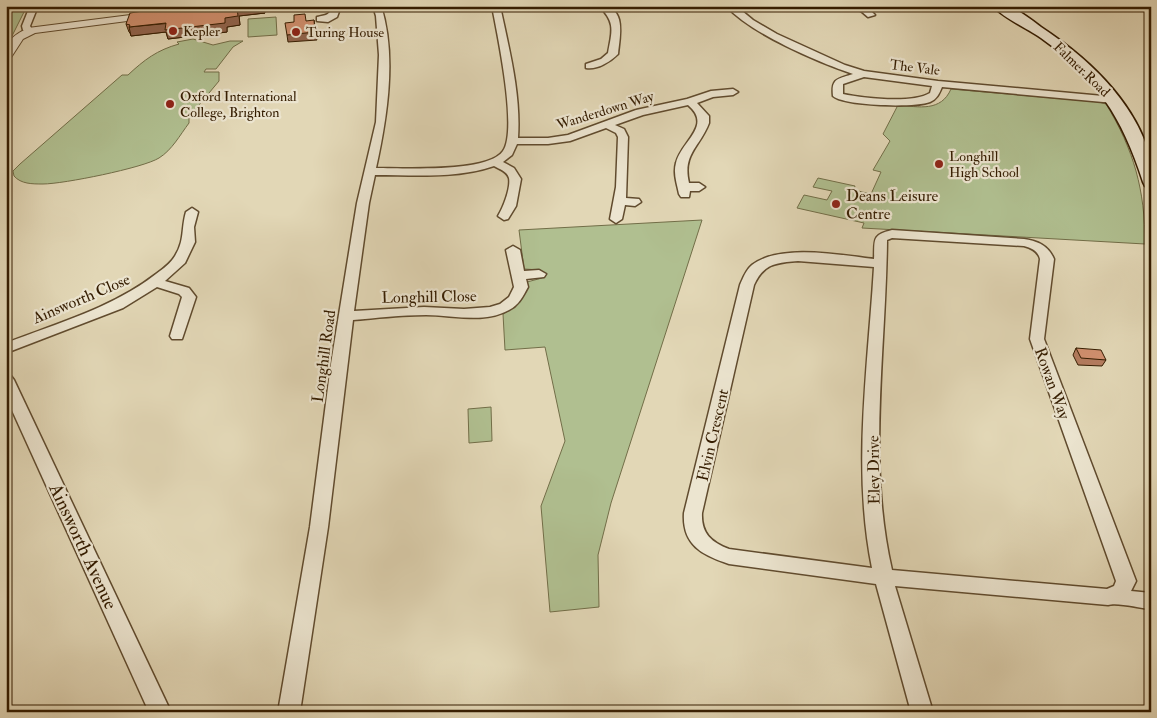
<svg xmlns="http://www.w3.org/2000/svg" width="1157" height="718" font-family="'IM FELL Double Pica',serif">
	<style>
		.green { fill: #b0bf90; stroke: #726e48 }
		.lines { fill: none; stroke-linecap: round; stroke-linejoin: round }
		.minor-casing { stroke: #604b2e; stroke-width: 3 }
		.tertiary-casing { stroke: #604b2e; stroke-width: 2 }
		.secondary-casing { stroke: #341c00; stroke-width: 3 }
		.minor { fill: #ece5d0; fill-rule: evenodd }
		.tertiary { fill: #ece5d0; fill-rule: evenodd }
		.secondary { fill: #ece5d0; fill-rule: evenodd }
		.wall { fill: #b47c5f; stroke: #341c00 }
		.shaded-wall { fill: #92654e; stroke: #341c00 }
		.building { fill: #d1906f; stroke: #341c00 }
		.poi-dot { fill: #8f2418; stroke: #ece5d0; stroke-width: 2 }
		.labels { text-anchor: middle; stroke-width: 4.5; stroke-linejoin: round; paint-order: stroke }
		.far-poi-label { font-size: 14px; fill: #341c00; stroke: #ece5d0; text-anchor: start }
		.far-street-label { font-size: 14px; fill: #341c00; stroke: #ece5d0 }
		.poi-label { font-size: 16px; fill: #341c00; stroke: #ece5d0; text-anchor: start }
		.street-label { font-size: 16px; fill: #341c00; stroke: #ece5d0 }
		.near-street-label { font-size: 19px; fill: #341c00; stroke: #ece5d0 }
	</style>
	<rect width="100%" height="100%" fill="#e2d7b6"/>
	<filter id="stains"><feTurbulence type="fractalNoise" baseFrequency=".004" numOctaves="4"/><feColorMatrix values="0 0 0 0 .2 0 0 0 0 .09 0 0 0 0 .02 0 0 0 .5 -.17"/></filter>
	<radialGradient id="worn" r=".72"><stop offset=".6" stop-color="#630" stop-opacity="0"/><stop offset="1" stop-color="#630" stop-opacity=".3"/></radialGradient>
	<!-- green -->
	<g class="green">
		<path d="M 6,6 L 27,6 L 6,48 Z"/>
		<path d="M 276,17 L 277,35 L 248,37 L 248,19 Z"/>
		<path d="M 193,39 L 213,45 L 230,41 L 243,41 L 233,47 L 216,69 L 206,69 L 204,72 L 219,72 L 219,81 L 189,117 L 189,123 C 180,135 172,150 159,158 C 143,168 63,184 43,184 C 32,184 21,184 14,176 L 13,171 L 20,164 L 122,75 L 128,75 C 144,60 157,50 179,44 L 177,42 Z"/>
		<path d="M 951,89 L 1099,102 L 1106,104 C 1134,150 1145,190 1145,244 L 862,228 L 864,223 L 797,208 L 804,195 L 827,200 L 832,191 L 813,187 L 818,178 L 855,186 L 854,190 L 871,194 L 881,172 L 873,170 L 890,141 L 883,134 L 898,105 C 919,107 941,112 951,89 Z"/>
		<path d="M 702,220 L 611,503 L 598,555 L 599,607 L 550,612 L 541,506 L 565,441 L 545,347 L 505,350 L 503,314 C 517,307 524,297 527,282 L 542,278 L 541,270 L 524,269 L 519,230 Z"/>
		<path d="M 491,407 L 492,441 L 469,443 L 468,409 Z"/>
	</g>
	<g class="lines">
		<!-- minor casing -->
		<g class="minor-casing">
			<g id="minor">
				<path d="M 30,6 L 38,6 L 30,26 L 33,31 L 29,34 L 23,30 L 22,26 Z"/>
				<path d="M 333,6 L 341,6 L 337,17 L 328,22 L 317,21 L 317,17 C 326,15 329,16 333,6 Z"/>
				<path d="M 373,6 L 381,6 C 397,56 387,118 376,168 C 402,168 488,173 503,151 C 518,130 497,33 492,6 L 500,6 C 509,49 521,94 518,138 L 548,138 L 568,135 L 636,110 L 687,99 L 711,91 L 733,89 L 738,92 L 733,95 L 713,97 L 697,103 L 709,116 L 709,123 C 700,147 682,154 689,183 L 699,183 L 705,187 L 699,191 L 690,191 L 689,197 L 681,197 L 679,194 C 677,184 673,173 676,163 C 681,141 713,126 688,105 L 643,115 L 615,125 L 624,129 L 628,137 L 626,198 L 639,199 L 641,202 L 635,206 L 625,205 L 622,219 L 616,223 L 610,219 L 616,187 L 618,137 L 616,133 L 606,128 L 570,141 L 548,144 L 517,144 L 512,155 L 503,162 L 514,168 L 521,179 L 516,206 L 508,219 L 504,220 L 498,216 C 503,208 511,188 509,178 C 507,171 499,169 494,166 C 456,179 414,175 375,175 L 369,203 L 354,311 L 424,307 L 464,309 L 490,307 L 500,304 L 509,297 L 514,287 L 506,250 L 513,246 L 520,250 L 524,271 L 539,270 L 546,274 L 544,277 L 526,279 L 528,287 C 523,296 519,305 509,310 C 484,324 453,315 426,315 C 401,315 377,318 353,320 L 328,527 L 300,712 L 278,712 L 310,527 L 331,364 L 357,203 L 376,122 L 379,55 L 376,16 Z"/>
				<path d="M 599,6 C 627,6 620,35 618,54 C 610,62 597,70 586,68 L 586,64 L 601,59 L 608,53 C 612,31 616,23 599,6 Z"/>
				<path d="M 726,6 L 736,6 L 753,20 L 777,34 L 845,65 L 864,71 L 938,81 L 1114,97 L 1119,100 L 1114,103 L 942,87 C 939,94 937,99 930,102 C 915,108 844,106 833,96 C 831,78 838,79 853,74 C 817,62 752,34 726,6 ZM 864,77 L 932,86 L 930,93 C 912,104 863,98 843,94 L 843,84 Z"/>
				<path d="M 847,6 L 867,7 L 875,15 L 868,17 L 861,11 Z"/>
				<path d="M 192,208 L 198,212 L 194,227 L 195,242 L 185,263 L 165,281 L 189,288 L 196,297 L 182,339 L 172,339 L 170,336 L 182,297 L 179,294 L 157,287 L 123,308 L 6,353 L 6,343 C 58,323 112,308 156,274 C 163,269 171,263 175,256 C 185,240 181,229 186,212 Z"/>
				<path d="M 892,230 L 1024,239 C 1037,241 1048,245 1054,259 L 1044,339 L 1136,581 L 1131,591 L 1151,593 L 1151,609 C 1139,608 1117,602 1108,605 L 895,586 L 933,712 L 911,712 L 876,584 L 729,564 C 702,555 682,545 684,513 L 740,285 C 743,278 746,270 752,265 C 781,243 840,255 874,259 C 875,240 871,235 892,230 ZM 892,238 L 1024,246 C 1032,248 1038,251 1040,259 L 1030,339 L 1116,581 L 1114,586 L 1107,589 L 892,570 C 867,462 886,350 887,240 ZM 798,261 L 874,267 C 868,367 852,469 872,568 L 729,549 C 711,542 701,533 702,513 L 754,285 C 764,263 776,263 798,261 Z"/>
				<path d="M 6,375 L 11,376 L 14,380 L 171,712 L 149,712 L 6,397 Z"/>
			</g>
		</g>
		<!-- tertiary casing -->
		<g class="tertiary-casing">
			<path id="tertiary" d="M 154,12 L 158,13 L 159,15 L 158,17 L 35,33 L 23,39 L 10,59 L 6,59 C 6,41 12,36 28,28 Z"/>
		</g>
		<!-- secondary casing -->
		<g class="secondary-casing">
			<path id="secondary" d="M 993,6 C 998,6 1004,5 1008,6 C 1019,10 1032,20 1041,27 C 1088,58 1134,101 1150,156 C 1153,165 1151,177 1151,187 L 1145,186 L 1143,182 C 1122,117 1097,78 1041,38 C 1028,29 1002,17 993,6 Z"/>
		</g>
		<!-- minor -->
		<use href="#minor" class="minor"/>
		<!-- tertiary -->
		<use href="#tertiary" class="tertiary"/>
		<!-- secondary -->
		<use href="#secondary" class="secondary"/>
	</g>
	<!-- wall -->
	<g class="wall">
		<path d="M 265,13 L 239,16 L 240,25 L 227,27 L 227,32 L 168,39 L 166,32 L 131,36 L 130,33 L 129,32 L 126,24 Z"/>
		<path d="M 1076,348 L 1106,360 L 1102,366 L 1078,365 L 1073,355 Z"/>
	</g>
	<!-- shaded-wall -->
	<g class="shaded-wall">
		<path d="M 248,6 L 265,6 L 265,13 L 239,16 L 240,25 L 227,27 L 227,32 L 168,39 L 166,32 L 131,36 L 129,27 L 225,18 L 237,7 Z"/>
		<path d="M 314,20 L 317,40 L 288,42 L 287,35 Z"/>
	</g>
	<!-- building -->
	<g class="building">
		<path d="M 175,6 L 248,6 L 237,7 L 238,16 L 225,18 L 225,23 L 165,30 L 166,23 L 129,27 L 130,25 L 126,24 L 130,13 Z"/>
		<path d="M 305,14 L 306,21 L 314,20 L 315,32 L 287,35 L 285,23 L 294,22 L 294,15 Z"/>
		<path d="M 1076,348 L 1101,350 L 1106,360 L 1081,358 Z"/>
	</g>
	<!-- markers -->
	<g class="poi-dot">
		<circle cx="173" cy="31" r="5"/>
		<circle cx="296" cy="32" r="5"/>
		<circle cx="170" cy="104" r="5"/>
		<circle cx="939" cy="164" r="5"/>
		<circle cx="836" cy="204" r="5"/>
	</g>
	<g class="labels">
		<!-- far-poi labels -->
		<g class="far-poi-label">
			<text x="183" y="36">Kepler</text>
			<text x="306" y="37">Turing House</text>
			<text x="180" y="101">Oxford International<tspan x="180" dy="16">College, Brighton</tspan></text>
			<text x="949" y="161">Longhill<tspan x="949" dy="16">High School</tspan></text>
		</g>
		<!-- far-street labels -->
		<g class="far-street-label">
			<text transform="translate(915 67) rotate(7)" y="5">The Vale</text>
			<text transform="translate(1082 69) rotate(44)" y="5">Falmer Road</text>
			<text transform="translate(605 110) rotate(-17)" y="5">Wanderdown Way</text>
		</g>
		<!-- poi labels -->
		<g class="poi-label">
			<text x="846" y="201">Deans Leisure<tspan x="846" dy="18">Centre</tspan></text>
		</g>
		<!-- street labels -->
		<g class="street-label">
			<text transform="translate(429 296) rotate(-1)" y="6">Longhill Close</text>
			<text transform="translate(81 298) rotate(-23)" y="6">Ainsworth Close</text>
			<text transform="translate(323 356) rotate(-82)" y="6">Longhill Road</text>
			<text transform="translate(1053 383) rotate(70)" y="6">Rowan Way</text>
			<text transform="translate(712 435) rotate(-77)" y="6">Elvin Crescent</text>
			<text transform="translate(873 470) rotate(-91)" y="6">Eley Drive</text>
		</g>
		<!-- near-street labels -->
		<g class="near-street-label">
			<text transform="translate(84 546) rotate(65)" y="7">Ainsworth Avenue</text>
		</g>
	</g>
	<!-- margin -->
	<rect width="1157" height="718" fill="none" stroke="#e2d7b6" stroke-width="25"/>
	<rect x="8" y="8" width="1142" height="703" fill="none" stroke="#341c00" stroke-width="2.5"/>
	<rect x="12" y="12" width="1132" height="693" fill="none" stroke="#341c00"/>
	<rect width="100%" height="100%" filter="url(#stains)"/>
	<rect width="100%" height="100%" fill="url(#worn)"/>
</svg>
